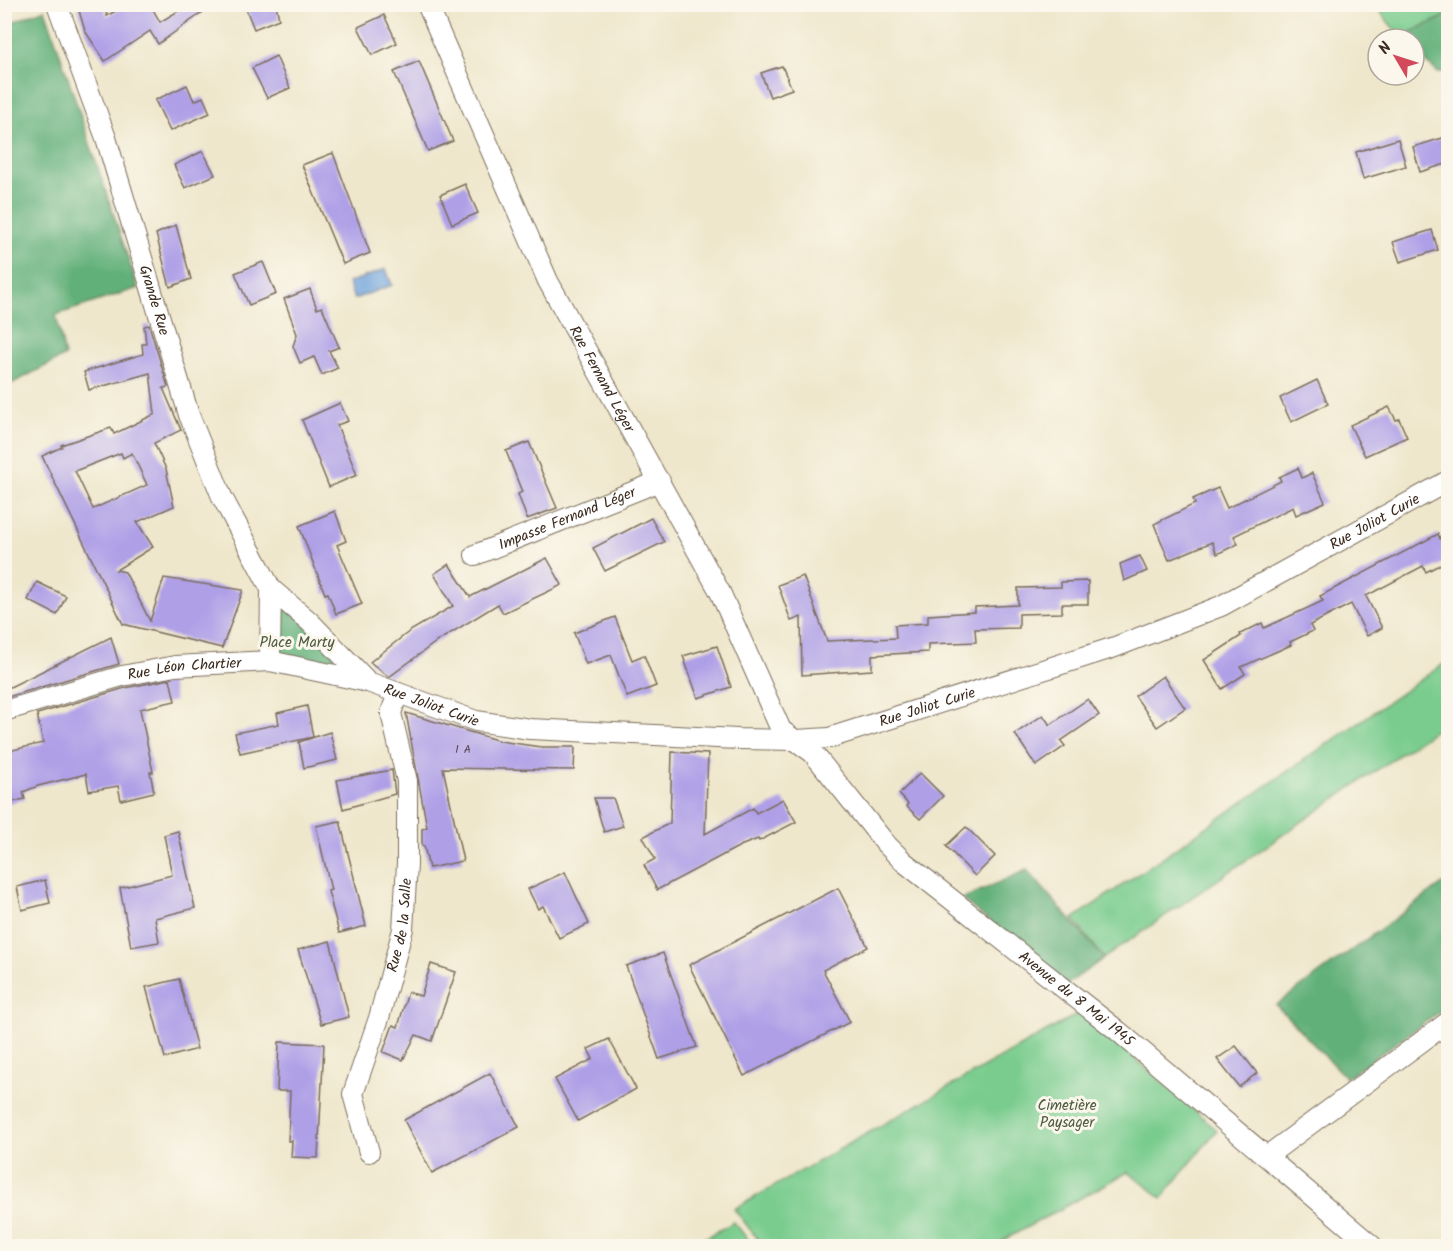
<svg xmlns="http://www.w3.org/2000/svg" width="1453" height="1251" font-family="Kalam,sans-serif">
	<style>
		.green { fill: #79cc8e; stroke: #5a7b56; stroke-width: 1.5 }
		.forest { fill: #62b079; stroke: #4e6d4c; stroke-width: 1.5 }
		.water { fill: #70a3dc; stroke: #56667d; stroke-width: 1.5 }
		.building { fill: #ae9fe7; fill-rule: evenodd }
		.lines { fill: none; stroke-linecap: round; stroke-linejoin: round }
		.minor-casing { stroke: #7a6c5b; stroke-width: 22 }
		.minor { stroke: #fff; stroke-width: 20 }
		.labels { text-anchor: middle; stroke-width: 6; stroke-linejoin: round; paint-order: stroke }
		.number-label { font-size: 12px; fill: #584750 }
		.street-label { font-size: 15px; fill: #3b2a1e; stroke: #fbf7ec }
		.park-label { font-size: 15px; fill: #4e5b40; stroke: #fbf7ec }
	</style>
	<rect width="100%" height="100%" fill="#fbf7ec"/>
	<filter id="ink" filterUnits="userSpaceOnUse"><feTurbulence type="fractalNoise" baseFrequency=".0167" numOctaves="2"/><feDisplacementMap in="SourceGraphic" scale="12" xChannelSelector="R" yChannelSelector="G"/><feConvolveMatrix kernelMatrix="1 2 1 2 8 2 1 2 1" color-interpolation-filters="sRGB"/></filter>
	<filter id="wash" filterUnits="userSpaceOnUse"><feTurbulence type="fractalNoise" baseFrequency=".008" numOctaves="4" result="noise"/><feDisplacementMap in="SourceGraphic" scale="24" xChannelSelector="R" yChannelSelector="G"/><feGaussianBlur stdDeviation="1.35" result="paint"/><feColorMatrix in="noise" values="0 0 0 0 0 0 0 0 0 0 0 0 0 0 0 0 0 1.4 0 .05"/><feComposite in="paint" operator="in"/></filter>
	<g filter="url(#wash)">
		<rect width="100%" height="100%" fill="#efe7cc"/>
		<!-- green -->
		<g class="green">
			<path d="M 1375,5 L 1448,5 L 1448,15 L 1400,37 Z"/>
			<path d="M 1448,661 L 1448,721 L 1104,958 L 1073,919 Z"/>
			<path d="M 1081,1012 L 1217,1130 L 1162,1198 L 1128,1172 L 993,1246 L 763,1246 L 734,1209 Z"/>
			<path d="M 734,1222 L 753,1246 L 691,1246 Z"/>
		</g>
		<!-- forest -->
		<g class="forest">
			<path d="M 45,9 L 138,288 L 56,315 L 65,356 L 5,387 L 5,25 Z"/>
			<path d="M 1448,15 L 1448,70 L 1438,73 L 1414,50 L 1414,39 L 1400,37 Z"/>
			<path d="M 275,598 L 333,647 L 335,669 L 276,657 Z"/>
			<path d="M 1027,870 L 1104,958 L 1066,985 L 962,899 Z"/>
			<path d="M 1448,880 L 1448,1006 L 1346,1078 L 1276,1005 Z"/>
		</g>
		<!-- water -->
		<path class="water" d="M 386,269 L 392,285 L 354,299 L 348,283 Z"/>
		<g id="blocks">
			<!-- building -->
			<g class="building">
				<path d="M 77,4 L 104,4 L 107,16 L 127,4 L 150,4 L 160,22 L 190,4 L 198,4 L 203,12 L 158,44 L 150,31 L 105,61 L 85,31 Z"/>
				<path d="M 244,4 L 276,4 L 279,19 L 254,29 Z"/>
				<path d="M 384,15 L 397,43 L 372,55 L 358,27 Z"/>
				<path d="M 276,56 L 290,88 L 267,98 L 252,68 Z"/>
				<path d="M 419,61 L 453,141 L 428,151 L 394,72 Z"/>
				<path d="M 782,66 L 792,89 L 770,97 L 761,73 Z"/>
				<path d="M 187,85 L 194,101 L 203,97 L 210,113 L 170,131 L 155,100 Z"/>
				<path d="M 1449,136 L 1449,163 L 1420,172 L 1413,147 Z"/>
				<path d="M 1398,139 L 1406,166 L 1363,179 L 1356,152 Z"/>
				<path d="M 203,151 L 215,175 L 185,188 L 174,165 Z"/>
				<path d="M 333,153 L 370,253 L 343,264 L 302,165 Z"/>
				<path d="M 465,184 L 478,213 L 452,224 L 440,195 Z"/>
				<path d="M 176,225 L 191,279 L 170,287 L 156,234 Z"/>
				<path d="M 1432,230 L 1438,250 L 1400,262 L 1393,242 Z"/>
				<path d="M 263,262 L 276,294 L 249,305 L 235,273 Z"/>
				<path d="M 310,289 L 317,309 L 322,307 L 339,347 L 329,351 L 338,368 L 322,375 L 314,357 L 300,363 L 293,346 L 297,334 L 284,299 Z"/>
				<path d="M 149,325 L 168,387 L 163,388 L 181,430 L 154,443 L 166,469 L 174,506 L 137,522 L 153,547 L 116,570 L 125,572 L 150,621 L 164,578 L 243,590 L 222,648 L 123,624 L 42,456 L 62,447 L 61,445 L 111,428 L 114,434 L 155,414 L 150,373 L 89,390 L 84,372 L 143,354 L 142,344 L 146,344 L 144,326 ZM 121,453 L 123,458 L 132,453 L 147,485 L 93,509 L 75,471 Z"/>
				<path d="M 1317,380 L 1328,404 L 1291,422 L 1280,398 Z"/>
				<path d="M 340,403 L 348,421 L 337,425 L 357,475 L 329,487 L 302,420 Z"/>
				<path d="M 1389,407 L 1396,420 L 1399,419 L 1407,437 L 1365,456 L 1350,425 Z"/>
				<path d="M 529,442 L 557,508 L 527,519 L 518,494 L 522,492 L 506,451 Z"/>
				<path d="M 1298,468 L 1302,478 L 1312,473 L 1325,502 L 1296,515 L 1293,507 L 1234,536 L 1238,544 L 1217,554 L 1212,542 L 1169,560 L 1154,524 L 1195,504 L 1193,499 L 1218,488 L 1227,508 L 1281,481 L 1279,477 Z"/>
				<path d="M 335,511 L 346,541 L 337,545 L 362,604 L 336,614 L 328,593 L 325,594 L 299,526 Z"/>
				<path d="M 651,518 L 664,542 L 605,571 L 593,548 Z"/>
				<path d="M 1438,534 L 1449,560 L 1426,572 L 1423,566 L 1366,596 L 1382,628 L 1367,636 L 1351,604 L 1310,625 L 1313,631 L 1290,642 L 1291,645 L 1241,667 L 1245,674 L 1222,689 L 1204,660 L 1241,636 L 1240,634 L 1262,623 L 1264,628 L 1323,601 L 1320,596 Z"/>
				<path d="M 1140,556 L 1147,571 L 1124,581 L 1120,564 Z"/>
				<path d="M 547,558 L 562,585 L 503,613 L 498,604 L 436,642 L 389,677 L 370,662 L 410,631 L 453,606 L 434,574 L 449,564 L 470,597 Z"/>
				<path d="M 803,576 L 827,641 L 896,638 L 895,625 L 928,623 L 928,615 L 975,612 L 975,607 L 1018,605 L 1018,588 L 1061,587 L 1061,582 L 1088,581 L 1088,604 L 1062,604 L 1062,613 L 1019,614 L 1019,628 L 975,629 L 976,642 L 928,644 L 928,652 L 872,655 L 872,670 L 802,675 L 801,617 L 791,621 L 778,585 Z"/>
				<path d="M 37,582 L 66,596 L 57,615 L 28,600 Z"/>
				<path d="M 615,617 L 632,660 L 644,655 L 656,686 L 627,697 L 611,655 L 586,664 L 574,633 Z"/>
				<path d="M 111,637 L 119,664 L 4,698 L 4,690 Z"/>
				<path d="M 717,646 L 731,687 L 698,698 L 683,656 Z"/>
				<path d="M 1163,676 L 1185,708 L 1157,727 L 1135,696 Z"/>
				<path d="M 170,679 L 175,701 L 140,709 L 153,772 L 150,772 L 154,792 L 121,800 L 118,786 L 89,791 L 86,774 L 38,786 L 23,792 L 25,799 L 4,804 L 4,752 L 43,743 L 37,714 L 125,688 Z"/>
				<path d="M 1088,699 L 1099,715 L 1061,741 L 1065,746 L 1036,766 L 1015,734 L 1043,715 L 1050,725 Z"/>
				<path d="M 307,706 L 313,737 L 240,753 L 235,733 L 279,724 L 277,713 Z"/>
				<path d="M 406,713 L 500,741 L 541,747 L 575,747 L 574,770 L 443,768 L 463,861 L 429,868 L 424,846 L 422,846 L 422,829 L 427,827 Z"/>
				<path d="M 330,732 L 337,760 L 304,768 L 299,742 Z"/>
				<path d="M 672,752 L 708,754 L 705,834 L 753,808 L 756,813 L 783,799 L 796,822 L 759,841 L 758,839 L 740,846 L 657,890 L 644,865 L 655,859 L 643,837 L 670,823 Z"/>
				<path d="M 392,770 L 395,794 L 343,809 L 337,780 Z"/>
				<path d="M 920,773 L 943,796 L 920,819 L 906,806 L 908,804 L 899,794 Z"/>
				<path d="M 594,798 L 613,798 L 623,826 L 604,832 Z"/>
				<path d="M 340,821 L 366,926 L 339,933 L 328,891 L 331,890 L 316,826 Z"/>
				<path d="M 966,827 L 995,856 L 975,876 L 946,846 Z"/>
				<path d="M 178,831 L 195,908 L 155,918 L 159,942 L 131,947 L 120,888 L 172,875 L 164,835 Z"/>
				<path d="M 565,872 L 589,924 L 559,938 L 543,906 L 538,909 L 528,889 Z"/>
				<path d="M 45,880 L 50,903 L 22,910 L 17,887 Z"/>
				<path d="M 838,888 L 868,947 L 823,970 L 850,1022 L 744,1076 L 689,965 Z"/>
				<path d="M 330,941 L 349,1017 L 321,1024 L 298,950 Z"/>
				<path d="M 663,953 L 697,1047 L 659,1059 L 626,966 Z"/>
				<path d="M 431,964 L 456,972 L 432,1041 L 416,1035 L 403,1060 L 383,1052 L 393,1025 L 398,1027 L 408,992 L 421,996 Z"/>
				<path d="M 179,979 L 197,1049 L 165,1058 L 146,987 Z"/>
				<path d="M 609,1039 L 636,1089 L 578,1121 L 555,1079 L 593,1059 L 588,1049 Z"/>
				<path d="M 279,1042 L 324,1044 L 318,1158 L 291,1157 L 292,1141 L 288,1141 L 290,1091 L 277,1091 Z"/>
				<path d="M 1236,1046 L 1257,1073 L 1239,1087 L 1217,1059 Z"/>
				<path d="M 490,1073 L 519,1127 L 432,1173 L 404,1120 Z"/>
			</g>
		</g>
	</g>
	<g filter="url(#ink)">
		<use href="#blocks" fill-opacity="0" stroke="#7a6c5b" stroke-width="1.5"/>
		<g class="lines">
			<!-- minor casing -->
			<g class="minor-casing">
				<g id="minor">
					<path id="s1" d="M 57,4 L 106,138 L 189,415 L 222,497 L 271,589 L 309,621 L 368,682"/>
					<path id="s2" d="M 427,4 L 548,281 L 720,592 L 781,730 L 813,753 L 886,844 L 904,862 L 1118,1031 L 1372,1246"/>
					<path id="s3" d="M 475,555 L 660,481"/>
					<path d="M 270,661 L 271,589"/>
					<path id="s4" d="M 4,711 L 122,676 L 175,666 L 270,661 L 368,682 L 476,721 L 530,729 L 738,739 L 796,740 L 829,738 L 1115,647 L 1221,606 L 1448,481"/>
					<path id="s5" d="M 369,1152 L 353,1094 L 379,1018 L 403,929 L 407,864 L 407,781 L 391,713 L 398,693"/>
					<path d="M 1267,1156 L 1448,1022"/>
				</g>
			</g>
			<!-- minor -->
			<use href="#minor" class="minor"/>
		</g>
	</g>
	<g class="labels">
		<!-- number labels -->
		<g class="number-label">
			<text x="463" y="753">1 A</text>
		</g>
		<!-- street labels -->
		<g class="street-label">
			<text dy="5" stroke="none"><textPath href="#s1" startOffset="312">Grande Rue</textPath></text>
			<text dy="5" stroke="none"><textPath href="#s2" startOffset="414">Rue Fernand Léger</textPath></text>
			<text dy="5" stroke="none"><textPath href="#s3" startOffset="99">Impasse Fernand Léger</textPath></text>
			<text dy="5" stroke="none"><textPath href="#s4" startOffset="1430">Rue Joliot Curie</textPath></text>
			<text dy="5" stroke="none"><textPath href="#s4" startOffset="186">Rue Léon Chartier</textPath></text>
			<text dy="5" stroke="none"><textPath href="#s4" startOffset="440">Rue Joliot Curie</textPath></text>
			<text dy="5" stroke="none"><textPath href="#s4" startOffset="944">Rue Joliot Curie</textPath></text>
			<text dy="5" stroke="none"><textPath href="#s5" startOffset="236">Rue de la Salle</textPath></text>
			<text dy="5" stroke="none"><textPath href="#s2" startOffset="1210">Avenue du 8 Mai 1945</textPath></text>
		</g>
		<!-- park labels -->
		<g class="park-label">
			<text x="297" y="647">Place Marty</text>
			<text x="1067" y="1110">Cimetière<tspan x="1067" dy="17">Paysager</tspan></text>
		</g>
	</g>
	<!-- margin -->
	<rect width="1453" height="1251" fill="none" stroke="#fbf7ec" stroke-width="24"/>
	<!-- north arrow -->
	<g transform="translate(1396 57) rotate(309)"><circle r="28" fill="#fbf7ec" stroke="#aea59a" stroke-width="1.5"/>
	<path d="M0-4.5L10 22L0 15L-10 22Z" fill="#d1495b"/>
	<text y="-9" font-size="16" font-weight="bold" text-anchor="middle" fill="#3b2a1e">N</text>
	</g>
</svg>
